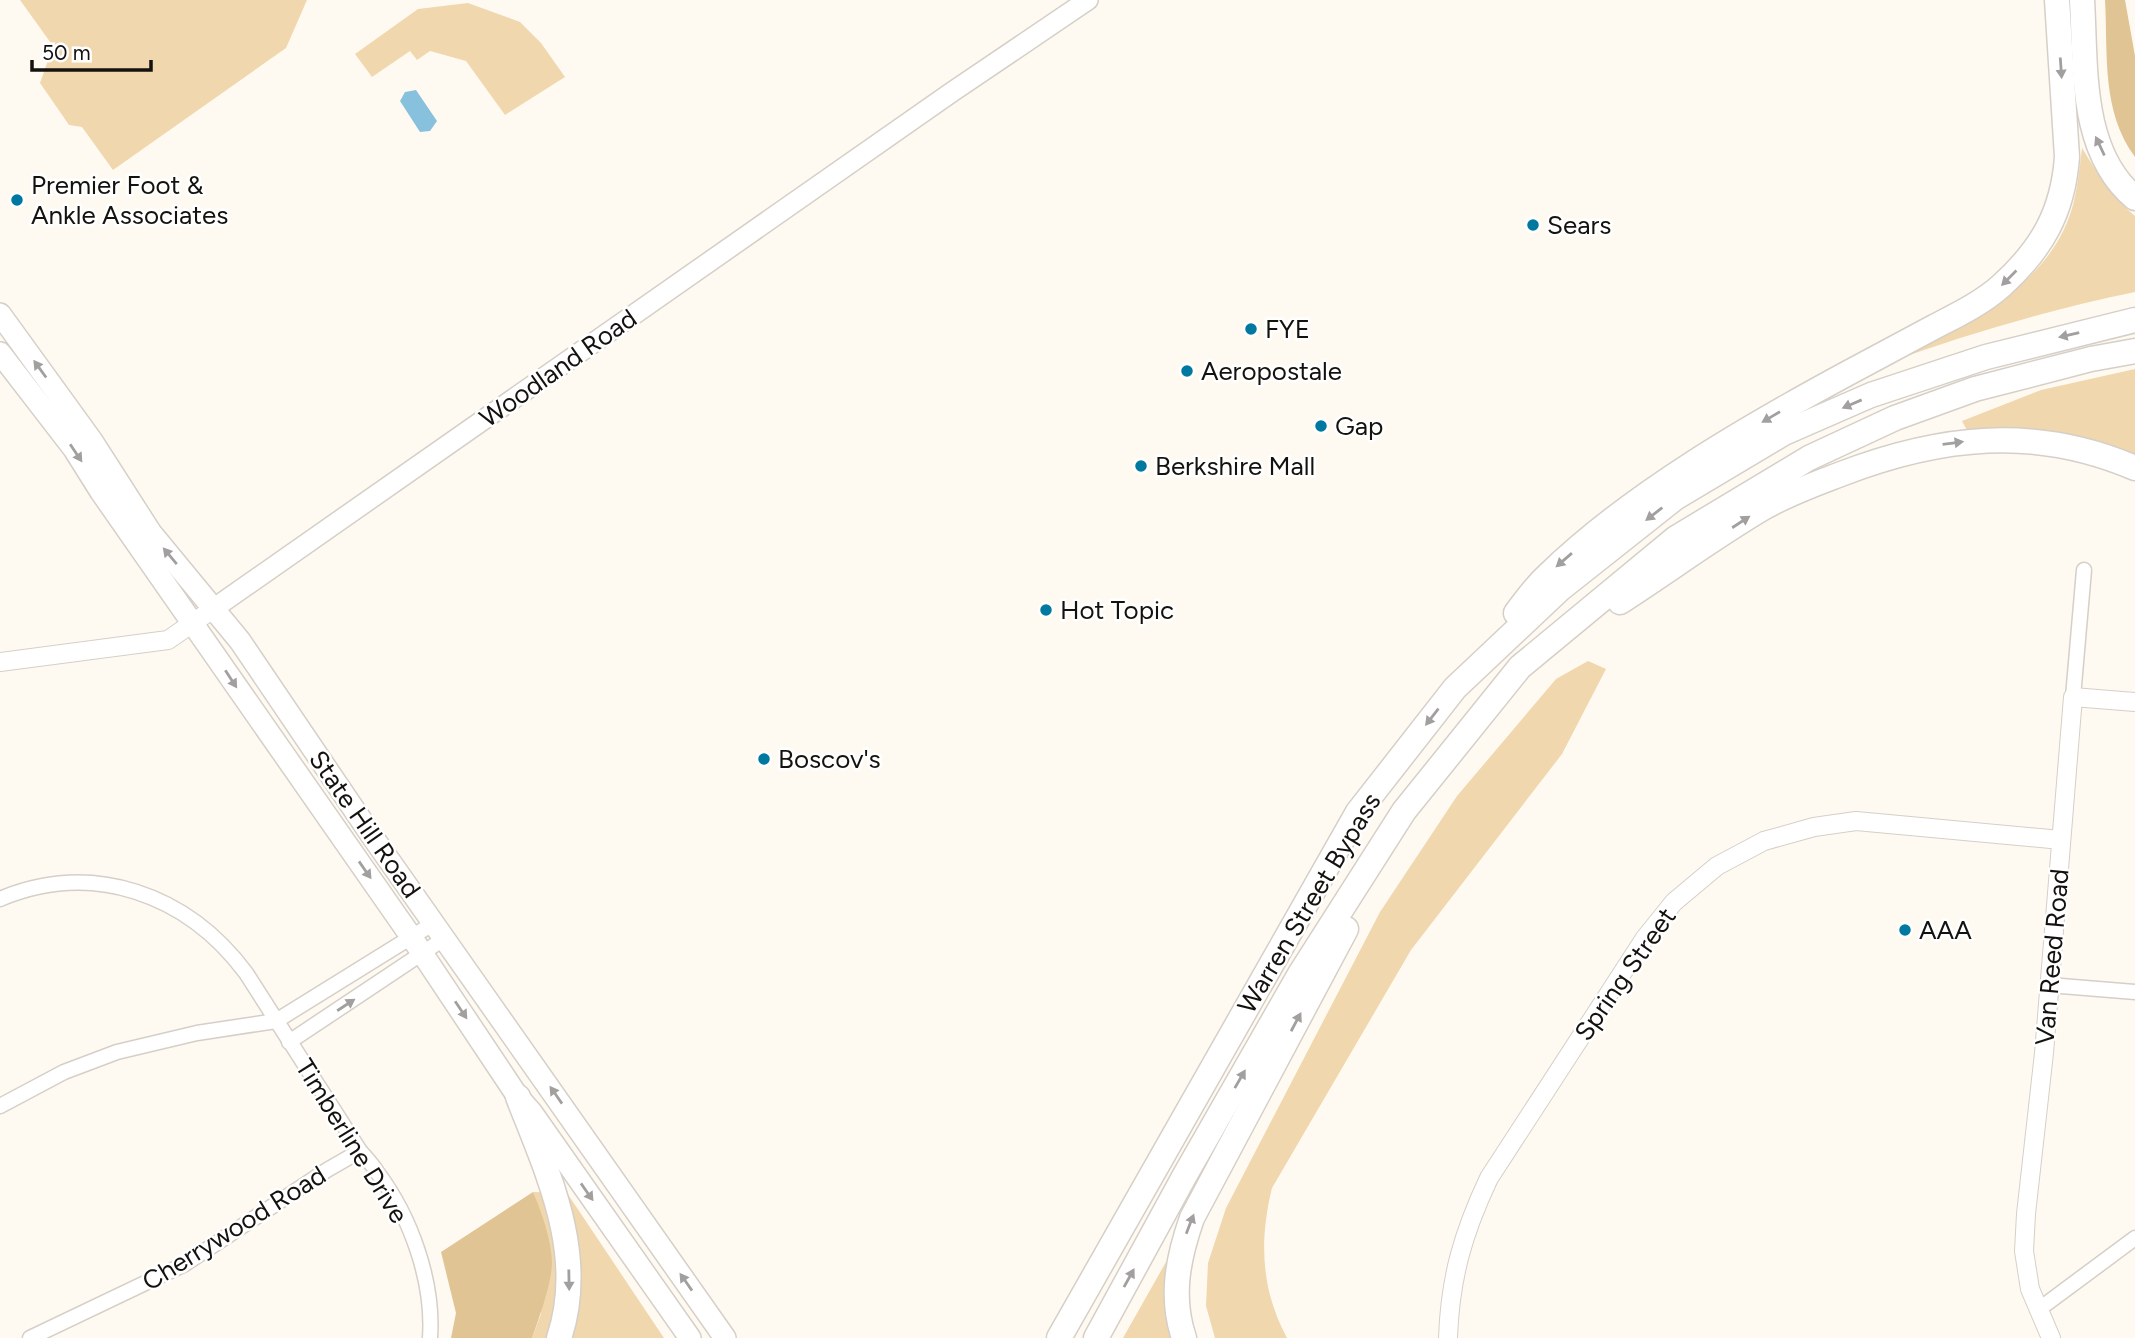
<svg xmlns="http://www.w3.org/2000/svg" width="2135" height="1338" font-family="Figtree,sans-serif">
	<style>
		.green { fill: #f0d7ad }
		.forest { fill: #e0c494 }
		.water { fill: #88c1dd }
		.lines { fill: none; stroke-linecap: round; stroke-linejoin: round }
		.minor-casing { stroke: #d5cfc7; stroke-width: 17 }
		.tertiary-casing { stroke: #d5cfc7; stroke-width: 20 }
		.secondary-casing { stroke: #d5cfc7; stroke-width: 22 }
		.primary-casing { stroke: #d5cfc7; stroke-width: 24 }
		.motorway-casing { stroke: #d5cfc7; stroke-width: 27 }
		.minor { stroke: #fff; stroke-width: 14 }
		.tertiary { stroke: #fff; stroke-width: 18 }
		.secondary { stroke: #fff; stroke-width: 19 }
		.primary { stroke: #fff; stroke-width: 21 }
		.motorway { stroke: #fff; stroke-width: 24 }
		.oneway { fill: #a1a09f }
		.poi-dot { fill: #0078a0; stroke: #fff; stroke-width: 2.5 }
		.labels { text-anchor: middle; stroke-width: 5; stroke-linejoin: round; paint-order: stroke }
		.poi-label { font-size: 26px; fill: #13120f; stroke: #fff; text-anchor: start }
		.street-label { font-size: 26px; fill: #13120f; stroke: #fff }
	</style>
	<rect width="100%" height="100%" fill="#fffaf1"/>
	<!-- green -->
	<g class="green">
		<path d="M 20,0 L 307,0 L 286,48 L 113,170 L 82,127 L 69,125 L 40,83 L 53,46 Z"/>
		<path d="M 468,3 L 520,22 L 541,43 L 565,77 L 505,115 L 466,61 L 430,51 L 417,60 L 410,51 L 372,77 L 355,54 L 418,9 Z"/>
		<path d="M 2082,148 C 2097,173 2112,197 2135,216 L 2135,292 C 2048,310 1964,335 1881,365 C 1954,327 2052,292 2074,201 C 2078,184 2080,165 2082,148 Z"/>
		<path d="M 2135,369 L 2135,459 L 1969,434 L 1962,421 L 2041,390 Z"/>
		<path d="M 1588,661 L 1606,669 L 1562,754 L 1411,950 L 1272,1188 C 1259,1241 1261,1290 1287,1338 L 1215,1338 L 1206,1306 L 1208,1263 L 1226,1208 L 1380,912 L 1457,796 L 1556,679 Z"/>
		<path d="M 533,1192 L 567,1193 L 664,1338 L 532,1338 L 541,1314 L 542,1216 Z"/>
		<path d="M 1166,1262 L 1165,1293 L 1173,1338 L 1123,1338 Z"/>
	</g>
	<!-- forest -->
	<g class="forest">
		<path d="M 2105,0 L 2125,0 L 2135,56 L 2135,157 C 2101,111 2108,54 2105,0 Z"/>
		<path d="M 533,1192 C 542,1213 551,1239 552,1262 C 552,1282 539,1319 532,1338 L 451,1338 L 456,1313 L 441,1252 Z"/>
	</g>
	<!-- water -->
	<path class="water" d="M 416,90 L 437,121 L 430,131 L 420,132 L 400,101 L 405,92 Z"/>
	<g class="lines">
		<!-- minor casing -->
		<g class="minor-casing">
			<g id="minor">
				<path d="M 2073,697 L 2084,570"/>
				<path d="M 0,899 C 93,860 187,894 246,973 L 360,1151 C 366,1158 372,1164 377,1172 C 411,1217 434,1282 430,1338"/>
				<path d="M 2049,985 L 2135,992"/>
				<path d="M 289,1042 L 445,938"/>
				<path d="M 0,1106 L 64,1072 L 117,1052 L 197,1033 L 276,1021 L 434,923"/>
				<path d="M 2038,1310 L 2135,1238"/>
				<path d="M 30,1338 L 185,1264 L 327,1170 L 360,1151"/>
			</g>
		</g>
		<!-- tertiary casing -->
		<g class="tertiary-casing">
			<g id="tertiary">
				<path d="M 0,662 L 168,640 L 213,609"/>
				<path d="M 1448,1338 C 1450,1278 1463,1233 1489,1178 L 1645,938 L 1674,902 L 1717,866 L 1764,841 L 1814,827 L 1856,821 L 2061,840"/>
				<path d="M 2051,1338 L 2030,1289 L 2024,1251 L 2026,1214 L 2044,1053 L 2073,697 L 2135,702"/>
			</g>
		</g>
		<!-- secondary casing -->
		<g class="secondary-casing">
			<path id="secondary" d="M 213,609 L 952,92 L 1088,0"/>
		</g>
		<!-- primary casing -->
		<g class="primary-casing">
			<g id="primary">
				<path d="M 0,314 L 92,441 L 151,533 L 240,641 L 372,836 L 725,1338"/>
				<path d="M 0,353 L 74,449 L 101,492 L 412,938 L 518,1097 L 532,1113 L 690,1338"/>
			</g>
		</g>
		<!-- motorway casing -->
		<g class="motorway-casing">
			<g id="motorway">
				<path d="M 2082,0 C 2086,65 2079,152 2135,198"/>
				<path d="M 1620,602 C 1668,571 1714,537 1763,508 C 1787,494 1815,484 1841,474 C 1940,436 2035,425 2135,468"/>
				<path d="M 1516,613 C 1526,600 1535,587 1547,576 C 1630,495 1748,427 1850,372 C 1878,357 1906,342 1934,327 C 1957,315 1982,303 2001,286 C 2042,249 2063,212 2067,157 L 2057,0"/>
				<path d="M 518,1097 C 548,1174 587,1255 559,1338"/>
				<path d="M 1059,1338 L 1358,812 L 1455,688 L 1560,589 L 1675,498 L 1784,433 L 1871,395 L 1986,357 L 2135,320"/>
				<path d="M 1096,1338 L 1185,1175 L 1300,974 L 1404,811 L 1520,667 L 1676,538 L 1809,458 L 1895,418 L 1975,389 L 2091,359 L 2135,351"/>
				<path d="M 1184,1338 C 1170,1297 1178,1258 1192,1218 L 1346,929"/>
			</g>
		</g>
		<!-- minor -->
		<use href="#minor" class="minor"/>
		<!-- tertiary -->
		<use href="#tertiary" class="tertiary"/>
		<!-- secondary -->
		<use href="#secondary" class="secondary"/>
		<!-- primary -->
		<use href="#primary" class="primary"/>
		<!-- motorway -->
		<use href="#motorway" class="motorway"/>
	</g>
	<!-- one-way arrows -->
	<defs><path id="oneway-solid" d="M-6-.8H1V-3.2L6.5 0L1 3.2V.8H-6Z" transform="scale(1.75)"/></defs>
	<g class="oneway">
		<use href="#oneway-solid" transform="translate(2061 68) rotate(86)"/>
		<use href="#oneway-solid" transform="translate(2100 146) rotate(-115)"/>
		<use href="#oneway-solid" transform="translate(2009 278) rotate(135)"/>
		<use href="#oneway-solid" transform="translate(2069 335) rotate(167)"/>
		<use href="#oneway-solid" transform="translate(40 369) rotate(-126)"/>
		<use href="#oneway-solid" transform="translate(1852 404) rotate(157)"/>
		<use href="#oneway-solid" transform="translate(1771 417) rotate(149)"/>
		<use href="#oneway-solid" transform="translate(1953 443) rotate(-7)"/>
		<use href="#oneway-solid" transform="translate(76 453) rotate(56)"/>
		<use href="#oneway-solid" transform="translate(1654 514) rotate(142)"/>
		<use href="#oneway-solid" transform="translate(1741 522) rotate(-33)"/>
		<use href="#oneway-solid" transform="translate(170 556) rotate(-130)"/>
		<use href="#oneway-solid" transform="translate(1564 560) rotate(139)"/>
		<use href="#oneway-solid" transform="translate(231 679) rotate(57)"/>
		<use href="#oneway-solid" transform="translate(1432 717) rotate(128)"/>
		<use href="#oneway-solid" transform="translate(365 870) rotate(55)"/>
		<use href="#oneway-solid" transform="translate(346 1005) rotate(-33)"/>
		<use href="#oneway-solid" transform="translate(461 1010) rotate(56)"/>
		<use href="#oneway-solid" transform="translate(1296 1022) rotate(-62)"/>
		<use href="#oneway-solid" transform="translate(1240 1079) rotate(-60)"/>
		<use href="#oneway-solid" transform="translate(556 1095) rotate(-125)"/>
		<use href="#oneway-solid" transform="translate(587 1192) rotate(55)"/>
		<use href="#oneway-solid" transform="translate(1190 1224) rotate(-69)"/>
		<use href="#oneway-solid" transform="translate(1129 1278) rotate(-61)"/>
		<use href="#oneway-solid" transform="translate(569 1280) rotate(89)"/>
		<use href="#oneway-solid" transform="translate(686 1282) rotate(-125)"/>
	</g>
	<!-- markers -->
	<g class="poi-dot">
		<circle cx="17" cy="200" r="7"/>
		<circle cx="1533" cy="225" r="7"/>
		<circle cx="1251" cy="329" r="7"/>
		<circle cx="1187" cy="371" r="7"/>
		<circle cx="1321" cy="426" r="7"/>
		<circle cx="1141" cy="466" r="7"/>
		<circle cx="1046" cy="610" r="7"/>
		<circle cx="764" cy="759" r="7"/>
		<circle cx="1905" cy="930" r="7"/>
	</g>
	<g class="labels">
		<!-- poi labels -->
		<g class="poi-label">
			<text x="31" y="194">Premier Foot &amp;<tspan x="31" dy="30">Ankle Associates</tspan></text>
			<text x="1547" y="234">Sears</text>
			<text x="1265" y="338">FYE</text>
			<text x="1201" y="380">Aeropostale</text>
			<text x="1335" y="435">Gap</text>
			<text x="1155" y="475">Berkshire Mall</text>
			<text x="1060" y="619">Hot Topic</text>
			<text x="778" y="768">Boscov's</text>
			<text x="1919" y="939">AAA</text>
		</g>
		<!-- street labels -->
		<g class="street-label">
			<text transform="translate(558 368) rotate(-35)" y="9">Woodland Road</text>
			<text transform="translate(365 824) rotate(55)" y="9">State Hill Road</text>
			<text transform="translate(1309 903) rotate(-59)" y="9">Warren Street Bypass</text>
			<text transform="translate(2052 957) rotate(-85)" y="9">Van Reed Road</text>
			<text transform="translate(1625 974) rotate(-55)" y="9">Spring Street</text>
			<text transform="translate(352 1141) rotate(58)" y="9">Timberline Drive</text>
			<text transform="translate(234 1228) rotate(-32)" y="9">Cherrywood Road</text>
		</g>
	</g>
	<!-- scale -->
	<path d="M32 60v10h119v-10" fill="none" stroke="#13120f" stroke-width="3.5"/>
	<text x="42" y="60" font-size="21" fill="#13120f" stroke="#ffffff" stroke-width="5" paint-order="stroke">50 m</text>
</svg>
